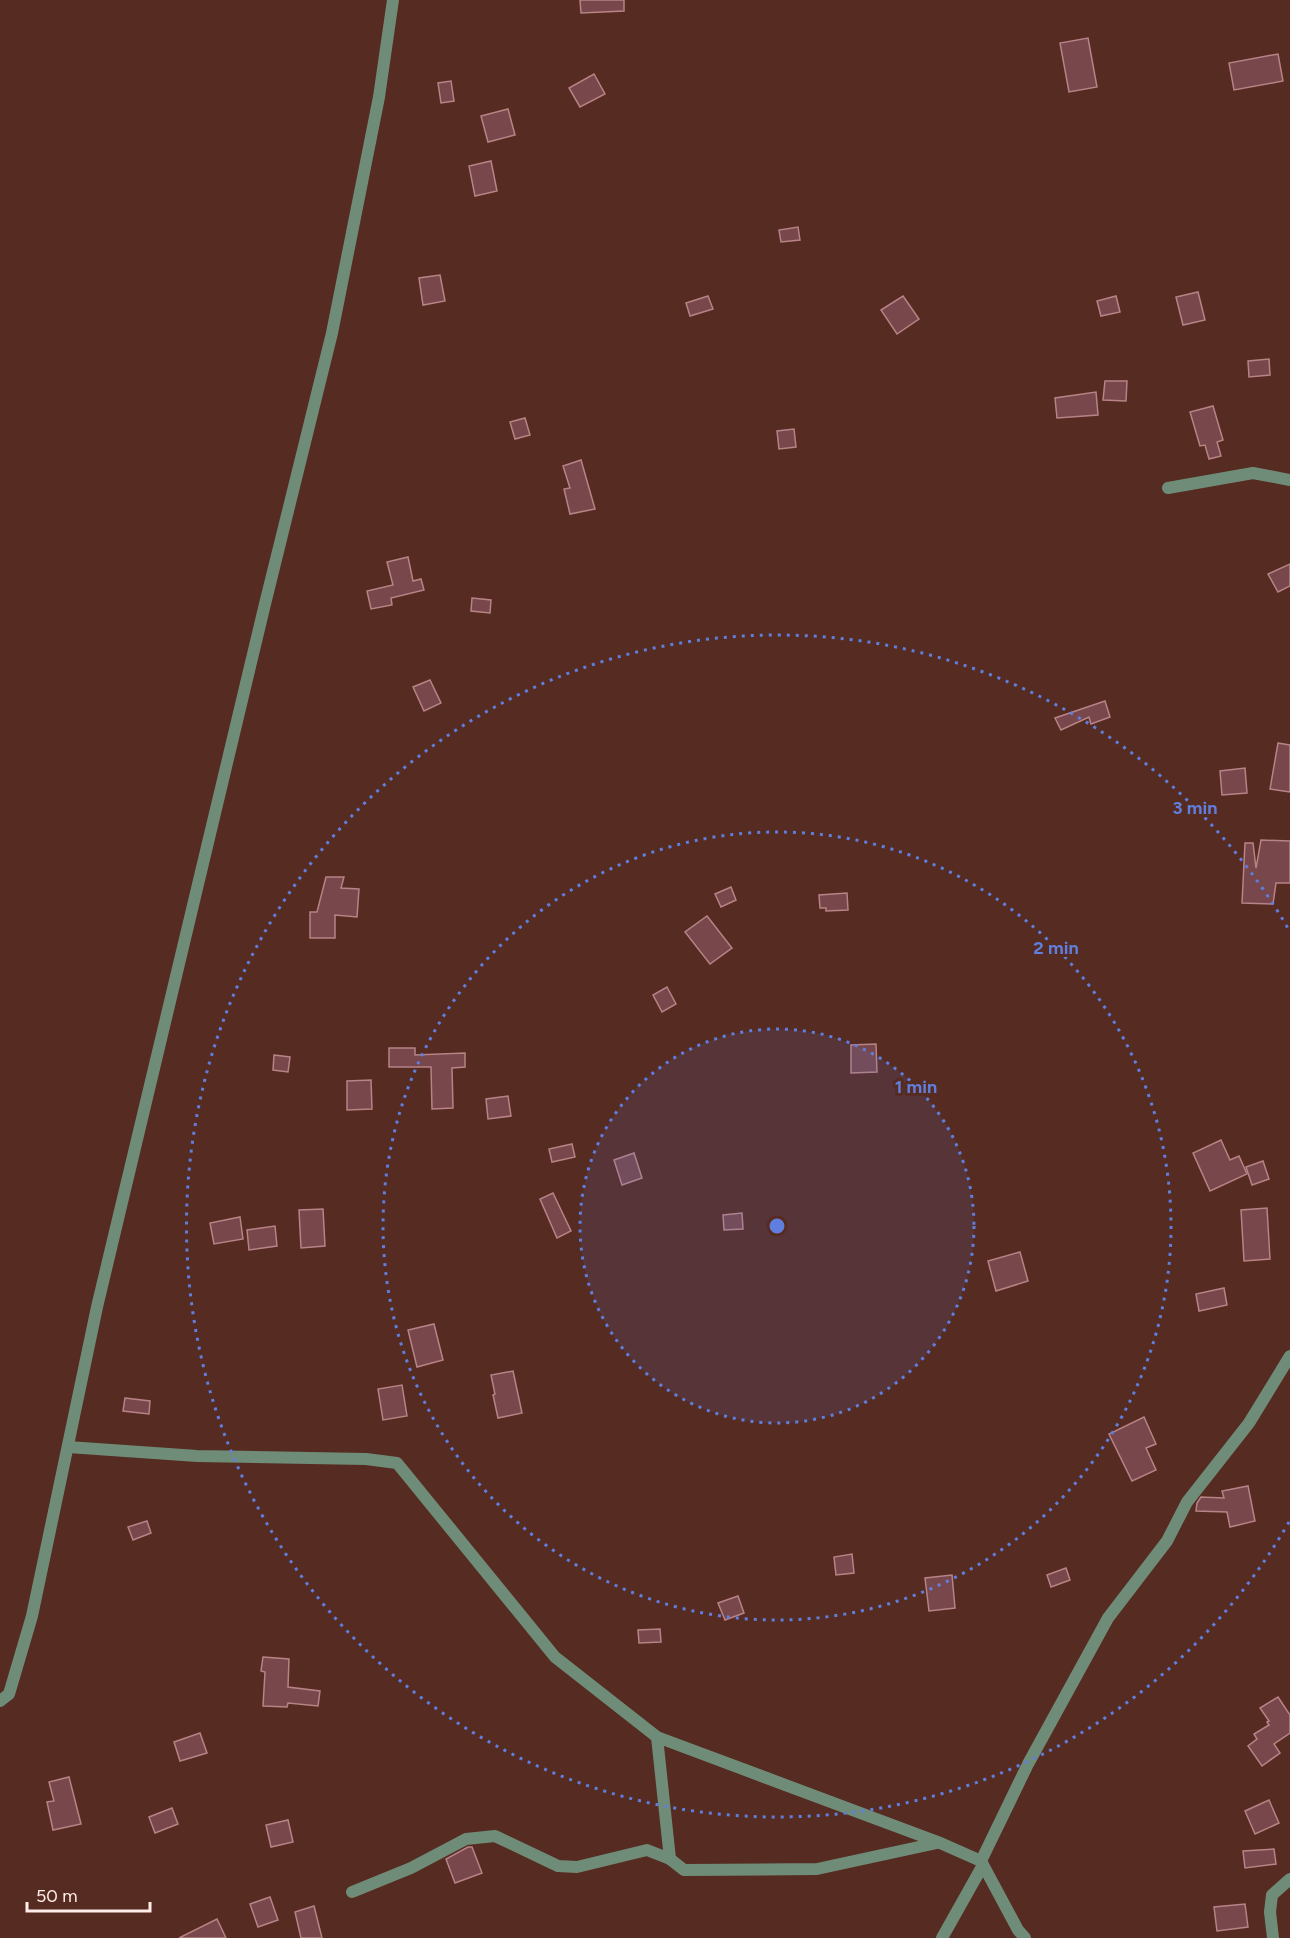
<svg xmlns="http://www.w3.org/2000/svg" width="1290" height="1938" font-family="Figtree,sans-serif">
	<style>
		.building { fill: #77474b; stroke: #b88386; stroke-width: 1.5 }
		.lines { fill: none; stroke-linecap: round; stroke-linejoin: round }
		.street { stroke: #6f8c78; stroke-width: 12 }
		.ring { fill: none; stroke: #607edd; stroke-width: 3; stroke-dasharray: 3 6 }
		.centre { fill: #607edd; stroke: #562b21; stroke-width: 3 }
		.ring-label { font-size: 18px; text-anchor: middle; font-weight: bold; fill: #607edd; stroke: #562b21; stroke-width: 6; stroke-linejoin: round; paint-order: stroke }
	</style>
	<rect width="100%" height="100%" fill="#562b21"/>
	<!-- building -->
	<g class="building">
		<path d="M 580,0 L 624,0 L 624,11 L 581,13 Z"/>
		<path d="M 1088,38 L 1097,87 L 1069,92 L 1060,43 Z"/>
		<path d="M 1278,54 L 1283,81 L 1234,90 L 1229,63 Z"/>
		<path d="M 594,74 L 605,94 L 580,107 L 569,88 Z"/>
		<path d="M 451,81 L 454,101 L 441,103 L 438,83 Z"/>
		<path d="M 508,109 L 515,135 L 488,142 L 481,116 Z"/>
		<path d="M 491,161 L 497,191 L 475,196 L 469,166 Z"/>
		<path d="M 798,227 L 800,240 L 781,242 L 779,230 Z"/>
		<path d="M 440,275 L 445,301 L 423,305 L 419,278 Z"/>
		<path d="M 1198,292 L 1205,320 L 1183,325 L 1176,297 Z"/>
		<path d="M 708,296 L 713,309 L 690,316 L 686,303 Z"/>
		<path d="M 903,296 L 919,319 L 897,334 L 881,310 Z"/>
		<path d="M 1116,296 L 1120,312 L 1101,316 L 1097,301 Z"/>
		<path d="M 1269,359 L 1270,375 L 1249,377 L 1248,361 Z"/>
		<path d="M 1105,381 L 1127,381 L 1126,401 L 1103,400 Z"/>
		<path d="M 1096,392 L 1098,415 L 1057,418 L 1055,398 Z"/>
		<path d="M 1213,406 L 1223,440 L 1217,442 L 1221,456 L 1209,459 L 1205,445 L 1200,446 L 1190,412 Z"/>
		<path d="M 525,418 L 530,435 L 515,439 L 510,422 Z"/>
		<path d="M 794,429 L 796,447 L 779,449 L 777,431 Z"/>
		<path d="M 581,460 L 595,509 L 570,514 L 564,489 L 570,488 L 563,466 Z"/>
		<path d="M 408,557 L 413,581 L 421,579 L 424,590 L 391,598 L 392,605 L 371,609 L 367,591 L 393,585 L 387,562 Z"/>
		<path d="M 1290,564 L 1290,586 L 1278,592 L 1268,574 Z"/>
		<path d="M 472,598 L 491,600 L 490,613 L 471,611 Z"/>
		<path d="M 430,680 L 441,703 L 424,711 L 413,687 Z"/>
		<path d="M 1105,701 L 1110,717 L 1091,724 L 1089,717 L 1061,730 L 1055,718 Z"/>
		<path d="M 1278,743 L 1290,745 L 1290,792 L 1270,789 Z"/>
		<path d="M 1245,768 L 1247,793 L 1222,795 L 1220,771 Z"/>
		<path d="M 1261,840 L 1290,841 L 1290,883 L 1276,883 L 1273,904 L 1242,903 L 1245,843 L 1253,843 L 1256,868 Z"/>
		<path d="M 326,877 L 344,877 L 341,888 L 359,889 L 357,917 L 335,915 L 335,938 L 310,938 L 310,912 L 317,912 Z"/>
		<path d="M 731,887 L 736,900 L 721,907 L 715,894 Z"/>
		<path d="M 847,893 L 848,910 L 826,911 L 826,908 L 820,908 L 819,895 Z"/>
		<path d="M 707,916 L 732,948 L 710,964 L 685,932 Z"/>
		<path d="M 667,987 L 676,1004 L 662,1012 L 653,995 Z"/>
		<path d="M 876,1044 L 877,1072 L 851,1073 L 851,1045 Z"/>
		<path d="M 389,1048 L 415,1048 L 415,1055 L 465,1053 L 465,1067 L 452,1068 L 453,1108 L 432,1109 L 431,1067 L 389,1067 Z"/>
		<path d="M 274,1055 L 290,1057 L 288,1072 L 273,1070 Z"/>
		<path d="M 371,1080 L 372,1109 L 347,1110 L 347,1081 Z"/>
		<path d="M 508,1096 L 511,1116 L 488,1119 L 486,1099 Z"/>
		<path d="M 1221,1140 L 1230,1160 L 1239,1156 L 1247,1174 L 1210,1191 L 1193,1153 Z"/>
		<path d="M 572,1144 L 575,1157 L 552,1162 L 549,1149 Z"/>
		<path d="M 634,1153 L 642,1178 L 622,1185 L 614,1160 Z"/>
		<path d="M 1263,1161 L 1269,1179 L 1252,1185 L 1246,1167 Z"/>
		<path d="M 553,1193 L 571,1231 L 557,1238 L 540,1199 Z"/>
		<path d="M 1267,1208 L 1270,1259 L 1244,1261 L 1241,1210 Z"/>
		<path d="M 323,1209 L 325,1246 L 301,1248 L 299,1210 Z"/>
		<path d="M 742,1213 L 743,1229 L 724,1230 L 723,1215 Z"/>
		<path d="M 240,1217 L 243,1239 L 214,1244 L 210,1223 Z"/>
		<path d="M 275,1226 L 277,1246 L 249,1250 L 247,1230 Z"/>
		<path d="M 1020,1252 L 1028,1281 L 996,1291 L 988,1261 Z"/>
		<path d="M 1224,1288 L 1227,1305 L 1199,1311 L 1196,1294 Z"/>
		<path d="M 434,1324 L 443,1360 L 417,1367 L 408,1330 Z"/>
		<path d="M 513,1371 L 522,1413 L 498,1418 L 493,1395 L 495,1394 L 491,1375 Z"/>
		<path d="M 402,1385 L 407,1416 L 383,1420 L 378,1389 Z"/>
		<path d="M 125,1398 L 150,1401 L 149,1414 L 123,1411 Z"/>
		<path d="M 1144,1417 L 1156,1444 L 1146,1448 L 1156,1470 L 1132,1481 L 1109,1434 Z"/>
		<path d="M 1248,1486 L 1255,1521 L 1230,1527 L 1227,1512 L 1196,1511 L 1197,1503 L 1201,1497 L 1224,1498 L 1222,1491 Z"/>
		<path d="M 147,1521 L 151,1533 L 133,1540 L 128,1527 Z"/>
		<path d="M 852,1554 L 854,1573 L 836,1575 L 834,1557 Z"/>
		<path d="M 1066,1568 L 1070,1580 L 1051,1587 L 1047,1575 Z"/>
		<path d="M 952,1575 L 955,1608 L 929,1611 L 925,1578 Z"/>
		<path d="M 738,1596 L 744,1613 L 725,1620 L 718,1603 Z"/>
		<path d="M 660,1629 L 661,1642 L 639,1643 L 638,1630 Z"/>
		<path d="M 263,1657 L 289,1659 L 288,1687 L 320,1691 L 318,1706 L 288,1703 L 287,1707 L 263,1706 L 265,1672 L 261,1671 Z"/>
		<path d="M 1278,1697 L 1290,1715 L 1290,1733 L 1274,1744 L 1280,1753 L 1262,1766 L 1248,1746 L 1257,1739 L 1254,1734 L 1269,1725 L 1267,1722 L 1269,1721 L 1260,1708 Z"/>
		<path d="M 200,1733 L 207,1753 L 180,1761 L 174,1742 Z"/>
		<path d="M 69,1777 L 81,1824 L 53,1830 L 47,1802 L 54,1801 L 49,1782 Z"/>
		<path d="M 1269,1800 L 1279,1823 L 1255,1834 L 1245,1811 Z"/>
		<path d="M 172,1808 L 178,1824 L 155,1833 L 149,1817 Z"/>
		<path d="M 288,1820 L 293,1842 L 271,1847 L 266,1825 Z"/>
		<path d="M 468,1847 L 472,1847 L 482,1873 L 455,1883 L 446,1859 Z"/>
		<path d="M 1274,1849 L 1276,1864 L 1245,1868 L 1243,1851 Z"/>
		<path d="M 270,1897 L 278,1920 L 258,1927 L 250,1904 Z"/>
		<path d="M 1245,1904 L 1248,1927 L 1217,1931 L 1214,1907 Z"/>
		<path d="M 314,1906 L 322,1938 L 301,1938 L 295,1912 Z"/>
		<path d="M 217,1919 L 226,1938 L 179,1938 Z"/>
	</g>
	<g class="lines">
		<!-- street -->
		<g class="street">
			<path d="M 1168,488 L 1253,473 L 1290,480"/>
			<path d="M 68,1447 L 197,1456 L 366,1459 L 397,1463 L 555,1657 L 657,1737 L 938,1842 L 981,1861 L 1018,1930 L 1025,1938"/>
			<path d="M 0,1701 L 9,1694 L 32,1616 L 97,1307 L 265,604 L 332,333 L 379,97 L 393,0"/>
			<path d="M 657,1737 L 670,1859"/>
			<path d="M 981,1861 L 1028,1764 L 1108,1618 L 1167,1541 L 1187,1502 L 1249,1423 L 1290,1356"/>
			<path d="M 352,1892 L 411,1868 L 466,1839 L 495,1836 L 558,1866 L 577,1867 L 647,1850 L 670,1859 L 684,1870 L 817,1869 L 937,1843"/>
			<path d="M 942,1938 L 983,1865"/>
			<path d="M 1273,1938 L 1270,1912 L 1272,1895 L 1290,1879"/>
		</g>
	</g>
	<!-- distance rings -->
	<circle cx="777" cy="1226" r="197" fill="#607edd" fill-opacity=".12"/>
	<g class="ring">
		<circle cx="777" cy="1226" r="197"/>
		<circle cx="777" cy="1226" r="394"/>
		<path d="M1289 1522A591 591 0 1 1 1289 930"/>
	</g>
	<circle cx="777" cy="1226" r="9" class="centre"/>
	<g class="ring-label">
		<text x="1195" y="814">3 min</text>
		<text x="1056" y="954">2 min</text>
		<text x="916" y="1093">1 min</text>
	</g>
	<!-- scale -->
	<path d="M27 1902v9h123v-9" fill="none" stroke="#feede8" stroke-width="3"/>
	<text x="36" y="1902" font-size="18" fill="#feede8" stroke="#562b21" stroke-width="4.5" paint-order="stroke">50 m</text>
</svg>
